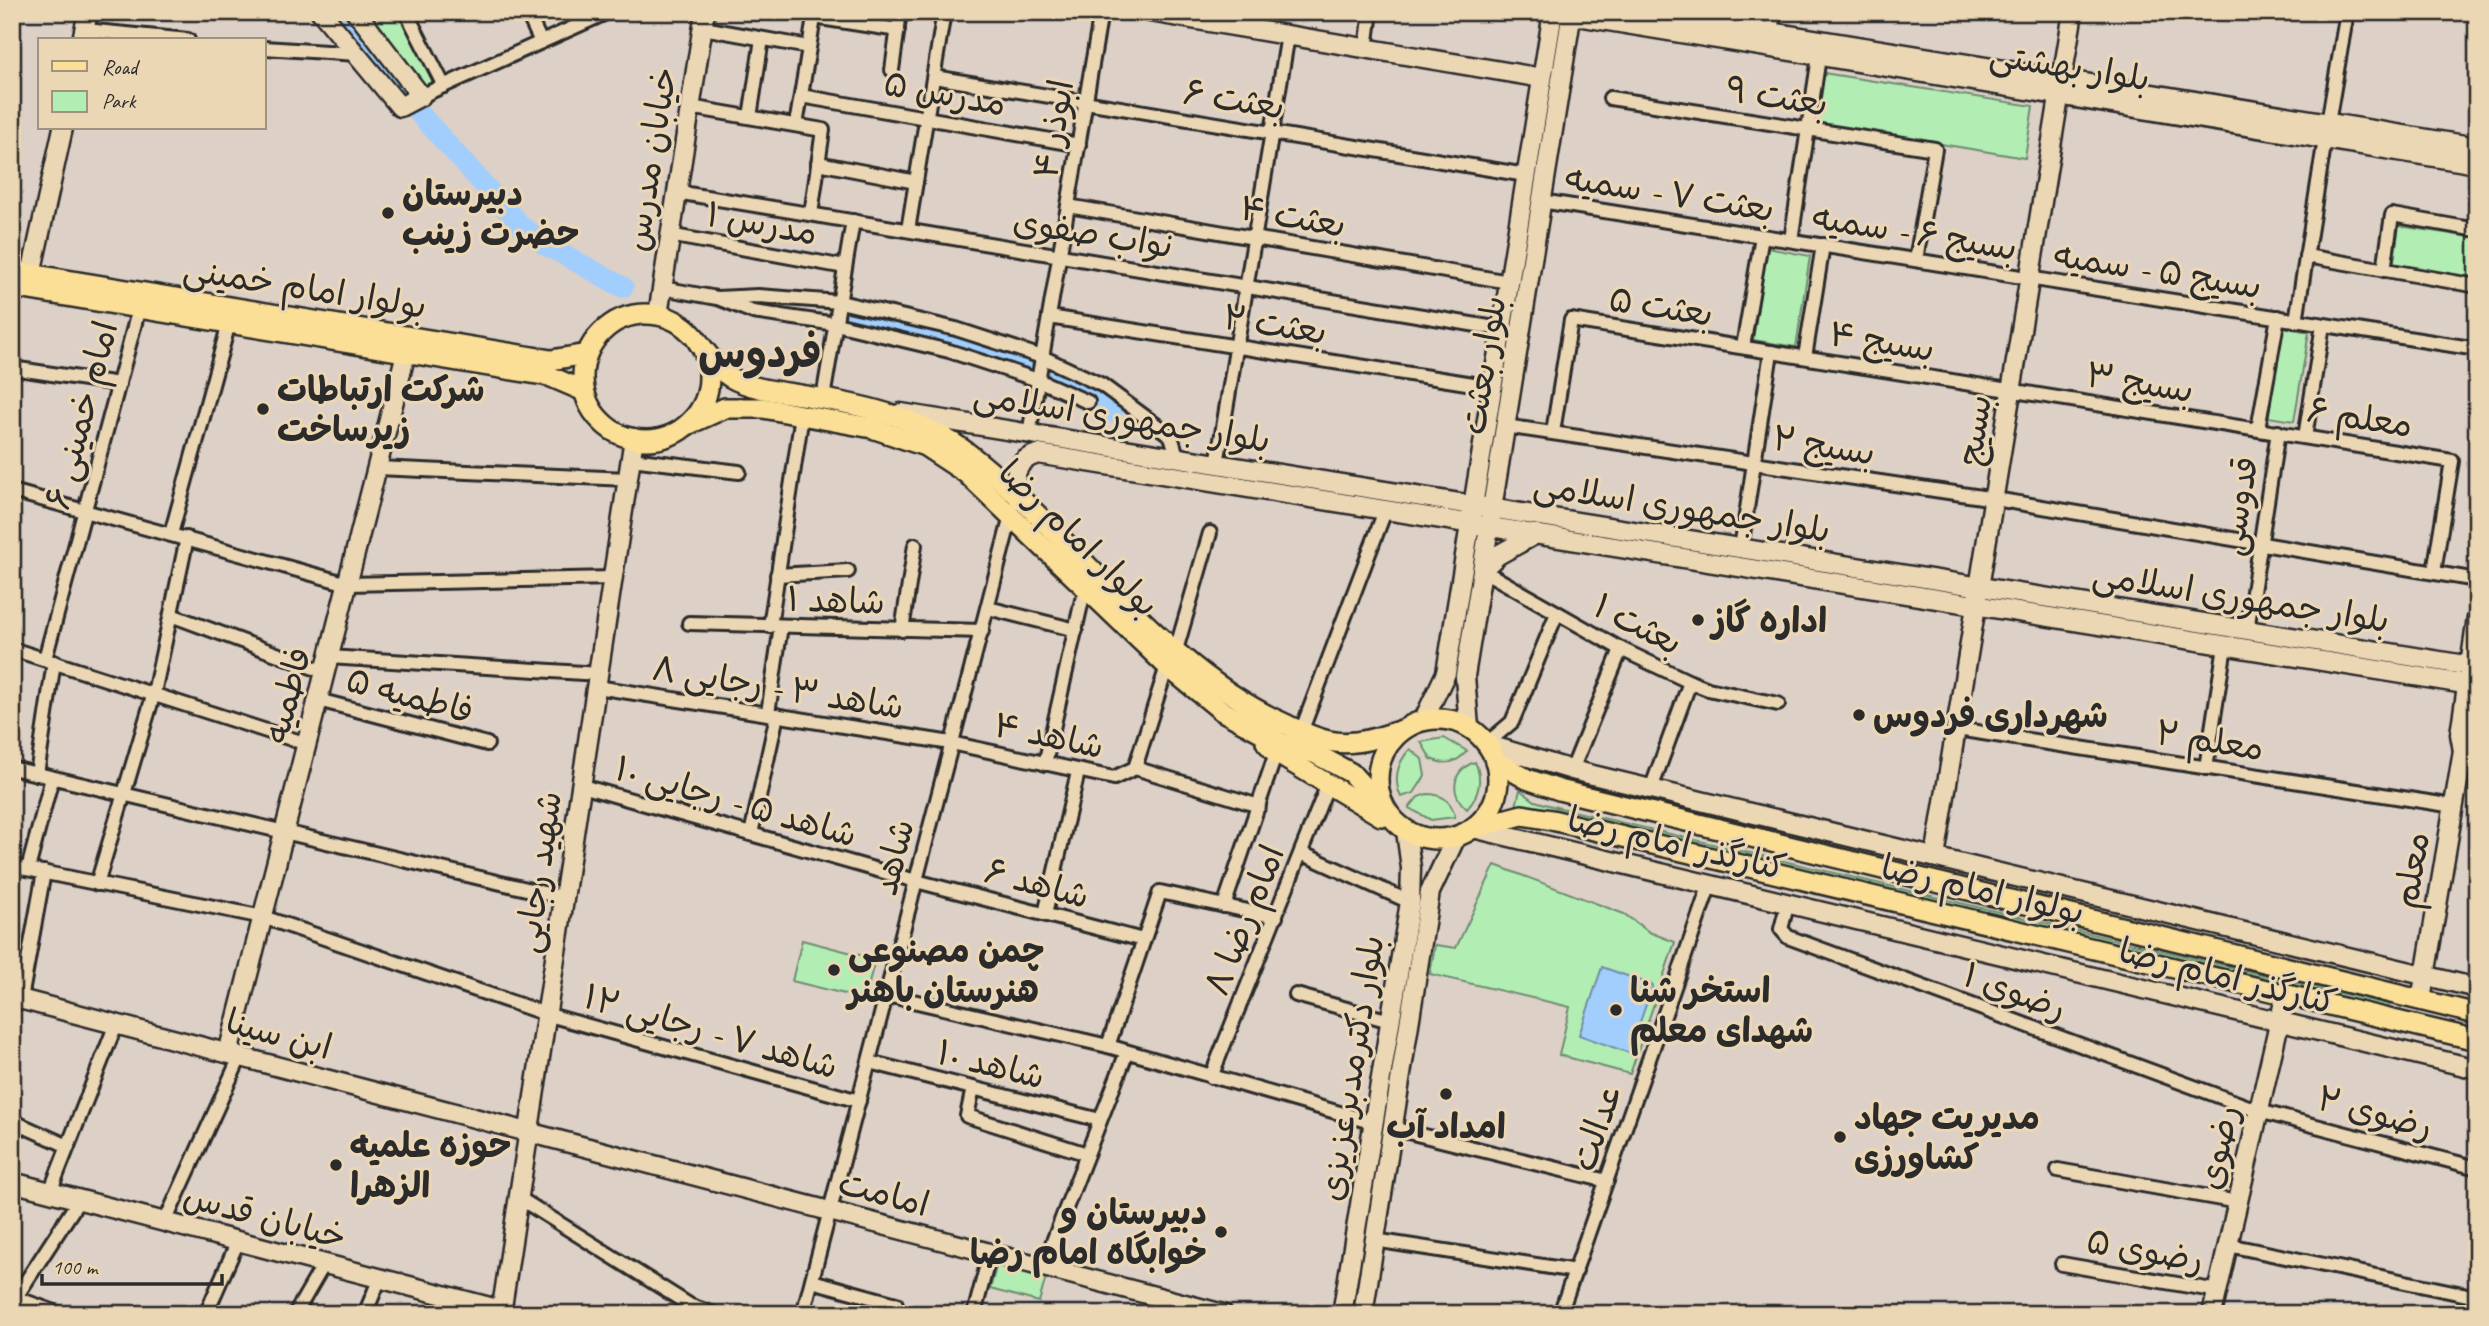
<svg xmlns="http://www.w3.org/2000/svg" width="2489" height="1326" font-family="Caveat,'Playpen Sans Arabic',sans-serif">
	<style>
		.green { fill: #b2eeb4; stroke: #6e8c70; stroke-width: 2 }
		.water { fill: #a1cefc; stroke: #728da8; stroke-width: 2 }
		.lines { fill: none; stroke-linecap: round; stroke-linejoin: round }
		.river { stroke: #a1cefc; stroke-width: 21 }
		.street-casing { stroke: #2b2b2b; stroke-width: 18 }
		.secondary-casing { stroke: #2b2b2b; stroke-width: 23 }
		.primary-casing { stroke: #2b2b2b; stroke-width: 24 }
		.street { stroke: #ecd7b5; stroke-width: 12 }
		.secondary { stroke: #ecd7b5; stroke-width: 18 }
		.primary { stroke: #fbdf96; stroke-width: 19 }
		.poi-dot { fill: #2b2b2b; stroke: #ecd7b5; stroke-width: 2.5 }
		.labels { text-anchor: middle; stroke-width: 6; stroke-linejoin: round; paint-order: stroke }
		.street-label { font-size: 35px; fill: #2b2b2b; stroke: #ecd7b5 }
		.poi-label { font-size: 35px; font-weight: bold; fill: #2b2b2b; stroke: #ecd7b5; text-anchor: start }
		.district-label { font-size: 42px; font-weight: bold; fill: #2b2b2b; stroke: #ecd7b5 }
	</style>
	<rect width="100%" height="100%" fill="#dcd0c7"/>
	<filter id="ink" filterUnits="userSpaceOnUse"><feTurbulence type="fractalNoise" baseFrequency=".0143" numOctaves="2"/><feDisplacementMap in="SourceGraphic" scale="14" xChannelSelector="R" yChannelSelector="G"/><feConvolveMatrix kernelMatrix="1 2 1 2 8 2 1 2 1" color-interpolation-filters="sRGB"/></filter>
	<g filter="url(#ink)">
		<!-- green -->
		<g class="green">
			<path d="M 363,12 L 400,12 L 434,81 L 419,88 Z"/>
			<path d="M 1823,73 L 2033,106 L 2025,158 L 1815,123 Z"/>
			<path d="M 2399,226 L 2477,238 L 2477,281 L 2393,267 Z"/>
			<path d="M 1767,248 L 1810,256 L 1796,347 L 1753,340 Z"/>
			<path d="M 2282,327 L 2309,332 L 2294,421 L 2268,417 Z"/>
			<path d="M 1444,738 L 1467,751 C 1457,763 1446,766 1431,759 L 1421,742 Z"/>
			<path d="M 1410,749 L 1422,759 L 1425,776 L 1414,793 L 1401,797 C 1393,780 1397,763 1410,749 Z"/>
			<path d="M 1475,762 C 1483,779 1479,796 1467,809 C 1449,793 1452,770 1475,762 Z"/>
			<path d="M 1520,790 L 1535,801 L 1552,806 L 2390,1005 L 2385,1008 L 2322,996 L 1534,807 L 1516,806 Z"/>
			<path d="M 1427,794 C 1443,794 1452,801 1455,817 L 1431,820 L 1409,808 L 1418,797 Z"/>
			<path d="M 1495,865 L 1624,914 L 1649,932 L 1675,942 L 1630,1074 L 1559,1055 L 1570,1007 L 1430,974 L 1435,945 L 1456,948 Z"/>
			<path d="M 802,940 L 875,959 L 865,999 L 792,981 Z"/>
			<path d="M 997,1264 L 1046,1277 L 1039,1302 L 990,1289 Z"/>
		</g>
		<!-- water -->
		<path class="water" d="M 1602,967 L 1653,985 L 1629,1053 L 1579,1035 Z"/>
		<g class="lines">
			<!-- river -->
			<g class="river">
				<path d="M 336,12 L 401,91"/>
				<path d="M 419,113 L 520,225 L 544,244 L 623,287"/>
				<path d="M 843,311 L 951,338 L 1029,366"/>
				<path d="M 1050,373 L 1078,386 L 1112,412"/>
				<path d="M 1277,484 L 1441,509"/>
			</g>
			<!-- street casing -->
			<g class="street-casing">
				<g id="street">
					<path d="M 406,12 L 444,86"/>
					<path d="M 527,12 L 541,42"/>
					<path d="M 814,17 L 898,30"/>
					<path d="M 703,28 L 809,47"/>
					<path d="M 85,30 L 188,40"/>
					<path d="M 1771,32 L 1774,12"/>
					<path d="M 264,48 L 358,54"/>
					<path d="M 1366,48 L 1371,12"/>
					<path d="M 892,70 L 900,12"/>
					<path d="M 934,77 L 1526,175"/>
					<path d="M 421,96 L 608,12"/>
					<path d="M 801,96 L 1079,145"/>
					<path d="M 1610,98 L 1935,149 L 1916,260"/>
					<path d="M 690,107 L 823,130 L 811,214"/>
					<path d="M 750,117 L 762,39"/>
					<path d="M 2328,123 L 2347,12"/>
					<path d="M 796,125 L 815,12"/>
					<path d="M 818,163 L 916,182"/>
					<path d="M 676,192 L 1501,329"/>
					<path d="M 1541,201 L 2477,349"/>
					<path d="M 1068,206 L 1509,282"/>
					<path d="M 908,230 L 944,12"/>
					<path d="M 669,235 L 845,267"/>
					<path d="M 1791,240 L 1819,57"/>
					<path d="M 2306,256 L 2477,286"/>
					<path d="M 2384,270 L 2392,215 L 2477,230"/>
					<path d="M 662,288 L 717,298 L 758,296 L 840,302 L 956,329 L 1042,357 L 1102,385 L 1171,436 L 1178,459"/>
					<path d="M 720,299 L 753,312 L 836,324 L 949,351 L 1038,380 L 1088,402"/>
					<path d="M 1049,317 L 1492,387"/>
					<path d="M 2296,321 L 2325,139"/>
					<path d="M 1743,347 L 1762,236"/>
					<path d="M 1805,357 L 1823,245"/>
					<path d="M 12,368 L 119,384"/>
					<path d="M 823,398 L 853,221"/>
					<path d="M 1505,426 L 1995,499 L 2477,580"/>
					<path d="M 2258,429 L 2278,317"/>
					<path d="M 1553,432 L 1571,320 L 2452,461 L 2434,572"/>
					<path d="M 1029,434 L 1101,12"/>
					<path d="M 2305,437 L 2323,325"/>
					<path d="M 631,459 L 739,472"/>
					<path d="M 1217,464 L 1288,35"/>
					<path d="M 377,468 L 628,479"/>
					<path d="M 12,491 L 348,584 L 613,578"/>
					<path d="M 171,534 L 229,323"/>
					<path d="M 1741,548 L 1771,352"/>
					<path d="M 1482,570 L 1621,649 L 1690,682 L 1708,689 L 1778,704"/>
					<path d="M 777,575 L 848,571"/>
					<path d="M 988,608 L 1076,630"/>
					<path d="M 171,615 L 325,672"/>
					<path d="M 689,623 L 982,631"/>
					<path d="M 770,626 L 802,415"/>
					<path d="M 902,630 L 915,545"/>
					<path d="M 2247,630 L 2278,432"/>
					<path d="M 12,649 L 307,744"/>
					<path d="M 1176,650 L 1210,533"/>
					<path d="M 329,657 L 599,674"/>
					<path d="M 45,659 L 139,308"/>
					<path d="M 597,687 L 951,743 L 1114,778 L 1135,768"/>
					<path d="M 318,700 L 487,744"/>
					<path d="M 768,713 L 781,626"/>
					<path d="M 1957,729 L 2454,806"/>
					<path d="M 1301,732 L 1385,511"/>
					<path d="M 1486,744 L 1512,722 L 1557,613"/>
					<path d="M 1045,764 L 1082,600"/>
					<path d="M 12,768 L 565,898"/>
					<path d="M 1135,768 L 1259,806"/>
					<path d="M 1135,768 L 1167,666"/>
					<path d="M 2206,768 L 2225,646"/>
					<path d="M 1572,770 L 1621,649"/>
					<path d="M 37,774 L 54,662"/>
					<path d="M 582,786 L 916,881 L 1143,940"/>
					<path d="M 1651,789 L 1690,682"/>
					<path d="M 751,834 L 777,715"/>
					<path d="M 1301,853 L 1410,902"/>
					<path d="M 12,866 L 263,917 L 549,1015 L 859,1101"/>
					<path d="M 28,869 L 52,778"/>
					<path d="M 97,884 L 154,693 L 187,538"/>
					<path d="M 1788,902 L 1781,929 L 1788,937 L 2259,1111 L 2477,1168"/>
					<path d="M 1224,906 L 1276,753"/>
					<path d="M 1045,914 L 1078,772"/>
					<path d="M 887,995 L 1108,1046 L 1374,1123"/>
					<path d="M 1296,995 L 1390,1021"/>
					<path d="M 21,999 L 44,872"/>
					<path d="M 1108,1046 L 1160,892 L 1276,917"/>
					<path d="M 869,1062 L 1100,1120"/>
					<path d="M 1211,1077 L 1328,784"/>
					<path d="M 973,1088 L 967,1116 L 1087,1154"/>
					<path d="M 12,1121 L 68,1146"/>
					<path d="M 1392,1128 L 1607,1181"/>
					<path d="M 2058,1170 L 2238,1202"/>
					<path d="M 50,1192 L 116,1024"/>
					<path d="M 519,1198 L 691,1306 L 714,1314"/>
					<path d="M 165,1222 L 240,1057"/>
					<path d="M 1374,1240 L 1576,1271"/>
					<path d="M 2228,1245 L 2477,1297"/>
					<path d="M 2062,1264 L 2218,1291"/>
					<path d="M 1043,1267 L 1127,1052"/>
					<path d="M 812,1281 L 896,1304"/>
					<path d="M 16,1298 L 60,1314"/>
					<path d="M 12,1303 L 79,1200"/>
					<path d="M 206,1314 L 238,1241"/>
					<path d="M 295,1314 L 324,1264"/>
					<path d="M 365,1314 L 380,1278"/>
					<path d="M 803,1314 L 1011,516"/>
					<path d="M 974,1314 L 990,1253"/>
					<path d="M 1560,1314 L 1710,884"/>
				</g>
			</g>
			<!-- secondary casing -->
			<g class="secondary-casing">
				<g id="secondary">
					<path d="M 321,12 L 400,107 L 421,96 L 356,12"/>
					<path d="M 1150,12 L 1542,78"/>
					<path d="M 1553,12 L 2477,164"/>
					<path d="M 1648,12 L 2477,147"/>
					<path d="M 82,40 L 88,12"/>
					<path d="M 31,274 L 63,128"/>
					<path d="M 658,315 L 705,12"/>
					<path d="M 901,413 L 2477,667"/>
					<path d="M 1019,500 C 1013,478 1013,461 1038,454 L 2477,686"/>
					<path d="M 1482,570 L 1498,555 L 1536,534"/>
					<path d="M 1423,721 L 1446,673 L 1553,12"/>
					<path d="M 1469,728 L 1465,676 L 1572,12"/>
					<path d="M 1486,744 L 1572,770 L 2477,988"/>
					<path d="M 2463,751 L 2473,737 L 2477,709"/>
					<path d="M 1473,828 L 2477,1069"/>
					<path d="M 1935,857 L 2073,12"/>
					<path d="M 12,997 L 1223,1314"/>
					<path d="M 2421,1000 L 2463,751 L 2460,734 L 2477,618"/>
					<path d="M 228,1053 L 406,353"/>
					<path d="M 12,1182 L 501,1310"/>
					<path d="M 501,1314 L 634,438"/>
					<path d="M 1342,1314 L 1410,902 L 1411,868 L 1406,831"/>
					<path d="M 1363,1314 L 1430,892 L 1456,837"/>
					<path d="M 2212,1314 L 2286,993"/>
				</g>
			</g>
			<!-- primary casing -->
			<g class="primary-casing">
				<g id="primary">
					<path d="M 12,271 L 551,360 L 587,354"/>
					<path d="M 12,287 L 549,376 L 584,391"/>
					<circle cx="646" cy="377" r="63"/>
					<path d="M 698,342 C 708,354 717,369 730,377 C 754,391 786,392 812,397 C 868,406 923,419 969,454 C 1076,537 1160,668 1285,724 C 1300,731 1318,740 1335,742 C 1357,745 1381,737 1402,730"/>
					<path d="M 687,425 L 725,408 L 763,408 L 872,428 L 925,446 L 966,473 L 1167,666 L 1222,711 L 1281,743 L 1316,754 L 1351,773 L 1389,815"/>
					<circle cx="1438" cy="779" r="60"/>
					<path d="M 1266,742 L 1276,753 L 1381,816"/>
					<path d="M 1495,761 L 1527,779 L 1559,790 L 2477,1014"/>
					<path d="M 1473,828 L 1522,815 L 1552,820 L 2477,1040"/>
				</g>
			</g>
			<!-- street -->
			<use href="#street" class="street"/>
			<!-- secondary -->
			<use href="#secondary" class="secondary"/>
			<!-- primary -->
			<use href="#primary" class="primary"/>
		</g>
	</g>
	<!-- markers -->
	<g class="poi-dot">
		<circle cx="388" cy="213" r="7"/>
		<circle cx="263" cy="409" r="7"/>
		<circle cx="1698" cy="620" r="7"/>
		<circle cx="1859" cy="715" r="7"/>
		<circle cx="834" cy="970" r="7"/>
		<circle cx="1616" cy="1010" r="7"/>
		<circle cx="1446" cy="1094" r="7"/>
		<circle cx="1840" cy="1137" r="7"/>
		<circle cx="336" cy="1165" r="7"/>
		<circle cx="1221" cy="1232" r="7"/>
	</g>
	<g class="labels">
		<!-- street labels -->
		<g class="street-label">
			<text transform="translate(2070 66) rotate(9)" y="12">بلوار بهشتی</text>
			<text transform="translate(945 93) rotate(10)" y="12">مدرس ۵</text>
			<text transform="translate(1777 96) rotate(9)" y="12">بعثت ۹</text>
			<text transform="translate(1234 99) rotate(9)" y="12">بعثت ۶</text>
			<text transform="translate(1053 129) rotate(-80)" y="12">ابوذر ۴</text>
			<text transform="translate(650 159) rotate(-81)" y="12">خیابان مدرس</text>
			<text transform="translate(1670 193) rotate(9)" y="12">بعثت ۷ - سمیه</text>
			<text transform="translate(1293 216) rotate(10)" y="12">بعثت ۴</text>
			<text transform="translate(762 223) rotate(10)" y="12">مدرس ۱</text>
			<text transform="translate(1915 232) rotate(9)" y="12">بسیج ۶ - سمیه</text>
			<text transform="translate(1093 233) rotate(9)" y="12">نواب صفوی</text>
			<text transform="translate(2158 270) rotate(9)" y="12">بسیج ۵ - سمیه</text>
			<text transform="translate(305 287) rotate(9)" y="12">بولوار امام خمینی</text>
			<text transform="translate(1661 306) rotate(9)" y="12">بعثت ۵</text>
			<text transform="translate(1275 324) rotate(9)" y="12">بعثت ۲</text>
			<text transform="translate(1882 341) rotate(9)" y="12">بسیج ۴</text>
			<text transform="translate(1483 365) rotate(-81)" y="12">بلوار بعثت</text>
			<text transform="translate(2140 382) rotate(9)" y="12">بسیج ۳</text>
			<text transform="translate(81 415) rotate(-75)" y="12">امام خمینی ۶</text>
			<text transform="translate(1122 417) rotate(9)" y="12">بلوار جمهوری اسلامی</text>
			<text transform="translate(2360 417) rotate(9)" y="12">معلم ۶</text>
			<text transform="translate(1974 430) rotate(-81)" y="12">بسیج</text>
			<text transform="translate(1824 445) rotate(9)" y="12">بسیج ۲</text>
			<text transform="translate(2238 506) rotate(-81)" y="12">قدوسی</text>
			<text transform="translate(1682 507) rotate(9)" y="12">بلوار جمهوری اسلامی</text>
			<text transform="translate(1079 538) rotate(44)" y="12">بولوار امام رضا</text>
			<text transform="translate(2241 597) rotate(9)" y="12">بلوار جمهوری اسلامی</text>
			<text transform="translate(836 600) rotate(2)" y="12">شاهد ۱</text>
			<text transform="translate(1638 624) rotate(27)" y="12">بعثت ۱</text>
			<text transform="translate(778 687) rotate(9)" y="12">شاهد ۳ - رجایی ۸</text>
			<text transform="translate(287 695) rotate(-75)" y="12">فاطمیه</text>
			<text transform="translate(410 695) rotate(15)" y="12">فاطمیه ۵</text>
			<text transform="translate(1049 735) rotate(12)" y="12">شاهد ۴</text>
			<text transform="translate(2210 740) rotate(9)" y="12">معلم ۲</text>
			<text transform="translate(736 801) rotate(16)" y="12">شاهد ۵ - رجایی ۱۰</text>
			<text transform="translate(1677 843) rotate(13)" y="12">کنارگذر امام رضا</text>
			<text transform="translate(893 857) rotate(-76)" y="12">شاهد</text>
			<text transform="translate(2411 870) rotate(-80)" y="12">معلم</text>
			<text transform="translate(538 872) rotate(-82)" y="12">شهید رجایی</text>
			<text transform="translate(1037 883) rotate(15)" y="12">شاهد ۶</text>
			<text transform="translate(1983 889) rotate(13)" y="12">بولوار امام رضا</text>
			<text transform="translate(1244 920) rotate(-68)" y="12">امام رضا ۸</text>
			<text transform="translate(2228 976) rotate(14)" y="12">کنارگذر امام رضا</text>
			<text transform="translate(2015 991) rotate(20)" y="12">رضوی ۱</text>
			<text transform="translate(711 1031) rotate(16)" y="12">شاهد ۷ - رجایی ۱۲</text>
			<text transform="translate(279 1034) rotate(15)" y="12">ابن سینا</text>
			<text transform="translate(991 1064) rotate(14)" y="12">شاهد ۱۰</text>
			<text transform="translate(1351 1068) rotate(-81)" y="12">بلوار دکترمدبرعزیزی</text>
			<text transform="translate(2375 1112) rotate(15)" y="12">رضوی ۲</text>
			<text transform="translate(1596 1127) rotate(-71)" y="12">عدالت</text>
			<text transform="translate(2218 1147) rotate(-77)" y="12">رضوی</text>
			<text transform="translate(884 1193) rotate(15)" y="12">امامت</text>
			<text transform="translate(265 1216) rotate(15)" y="12">خیابان قدس</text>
			<text transform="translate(2145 1250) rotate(10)" y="12">رضوی ۵</text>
		</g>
		<!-- poi labels -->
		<g class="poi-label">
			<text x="402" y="205">دبیرستان<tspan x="402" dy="40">حضرت زینب</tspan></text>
			<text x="277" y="401">شرکت ارتباطات<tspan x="277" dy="40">زیرساخت</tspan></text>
			<text x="1712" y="632">اداره گاز</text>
			<text x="1873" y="727">شهرداری فردوس</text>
			<text x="848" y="962">چمن مصنوعی<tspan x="848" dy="40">هنرستان باهنر</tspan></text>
			<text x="1630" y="1002">استخر شنا<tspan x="1630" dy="40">شهدای معلم</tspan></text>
			<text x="1854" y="1129">مدیریت جهاد<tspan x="1854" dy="40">کشاورزی</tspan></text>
			<text x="1446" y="1138" text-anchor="middle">امداد آب</text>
			<text x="350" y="1157">حوزه علمیه<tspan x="350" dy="40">الزهرا</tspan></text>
			<text x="1207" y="1224" text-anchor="end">دبیرستان و<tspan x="1207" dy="40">خوابگاه امام رضا</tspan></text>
		</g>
		<!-- district labels -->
		<g class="district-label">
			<text x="760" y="367">فردوس</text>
		</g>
	</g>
	<!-- margin -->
	<rect width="2489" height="1326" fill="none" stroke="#ecd7b5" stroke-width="42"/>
	<rect x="21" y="21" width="2447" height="1284" fill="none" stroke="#2b2b2b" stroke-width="2.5" filter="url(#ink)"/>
	<!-- legend -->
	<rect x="38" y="38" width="228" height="91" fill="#ecd7b5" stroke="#9f927e" stroke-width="2"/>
	<rect x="52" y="61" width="35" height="10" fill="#fbdf96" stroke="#9f927e" stroke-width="2"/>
	<text x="102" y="74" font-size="21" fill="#2b2b2b">Road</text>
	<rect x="52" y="91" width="35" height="21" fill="#b2eeb4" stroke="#9f927e" stroke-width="2"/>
	<text x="102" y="108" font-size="21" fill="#2b2b2b">Park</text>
	<!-- scale -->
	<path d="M42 1274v10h180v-10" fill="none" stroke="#2b2b2b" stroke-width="3.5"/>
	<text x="52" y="1274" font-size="21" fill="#2b2b2b" stroke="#ecd7b5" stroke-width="5" paint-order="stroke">100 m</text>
</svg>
